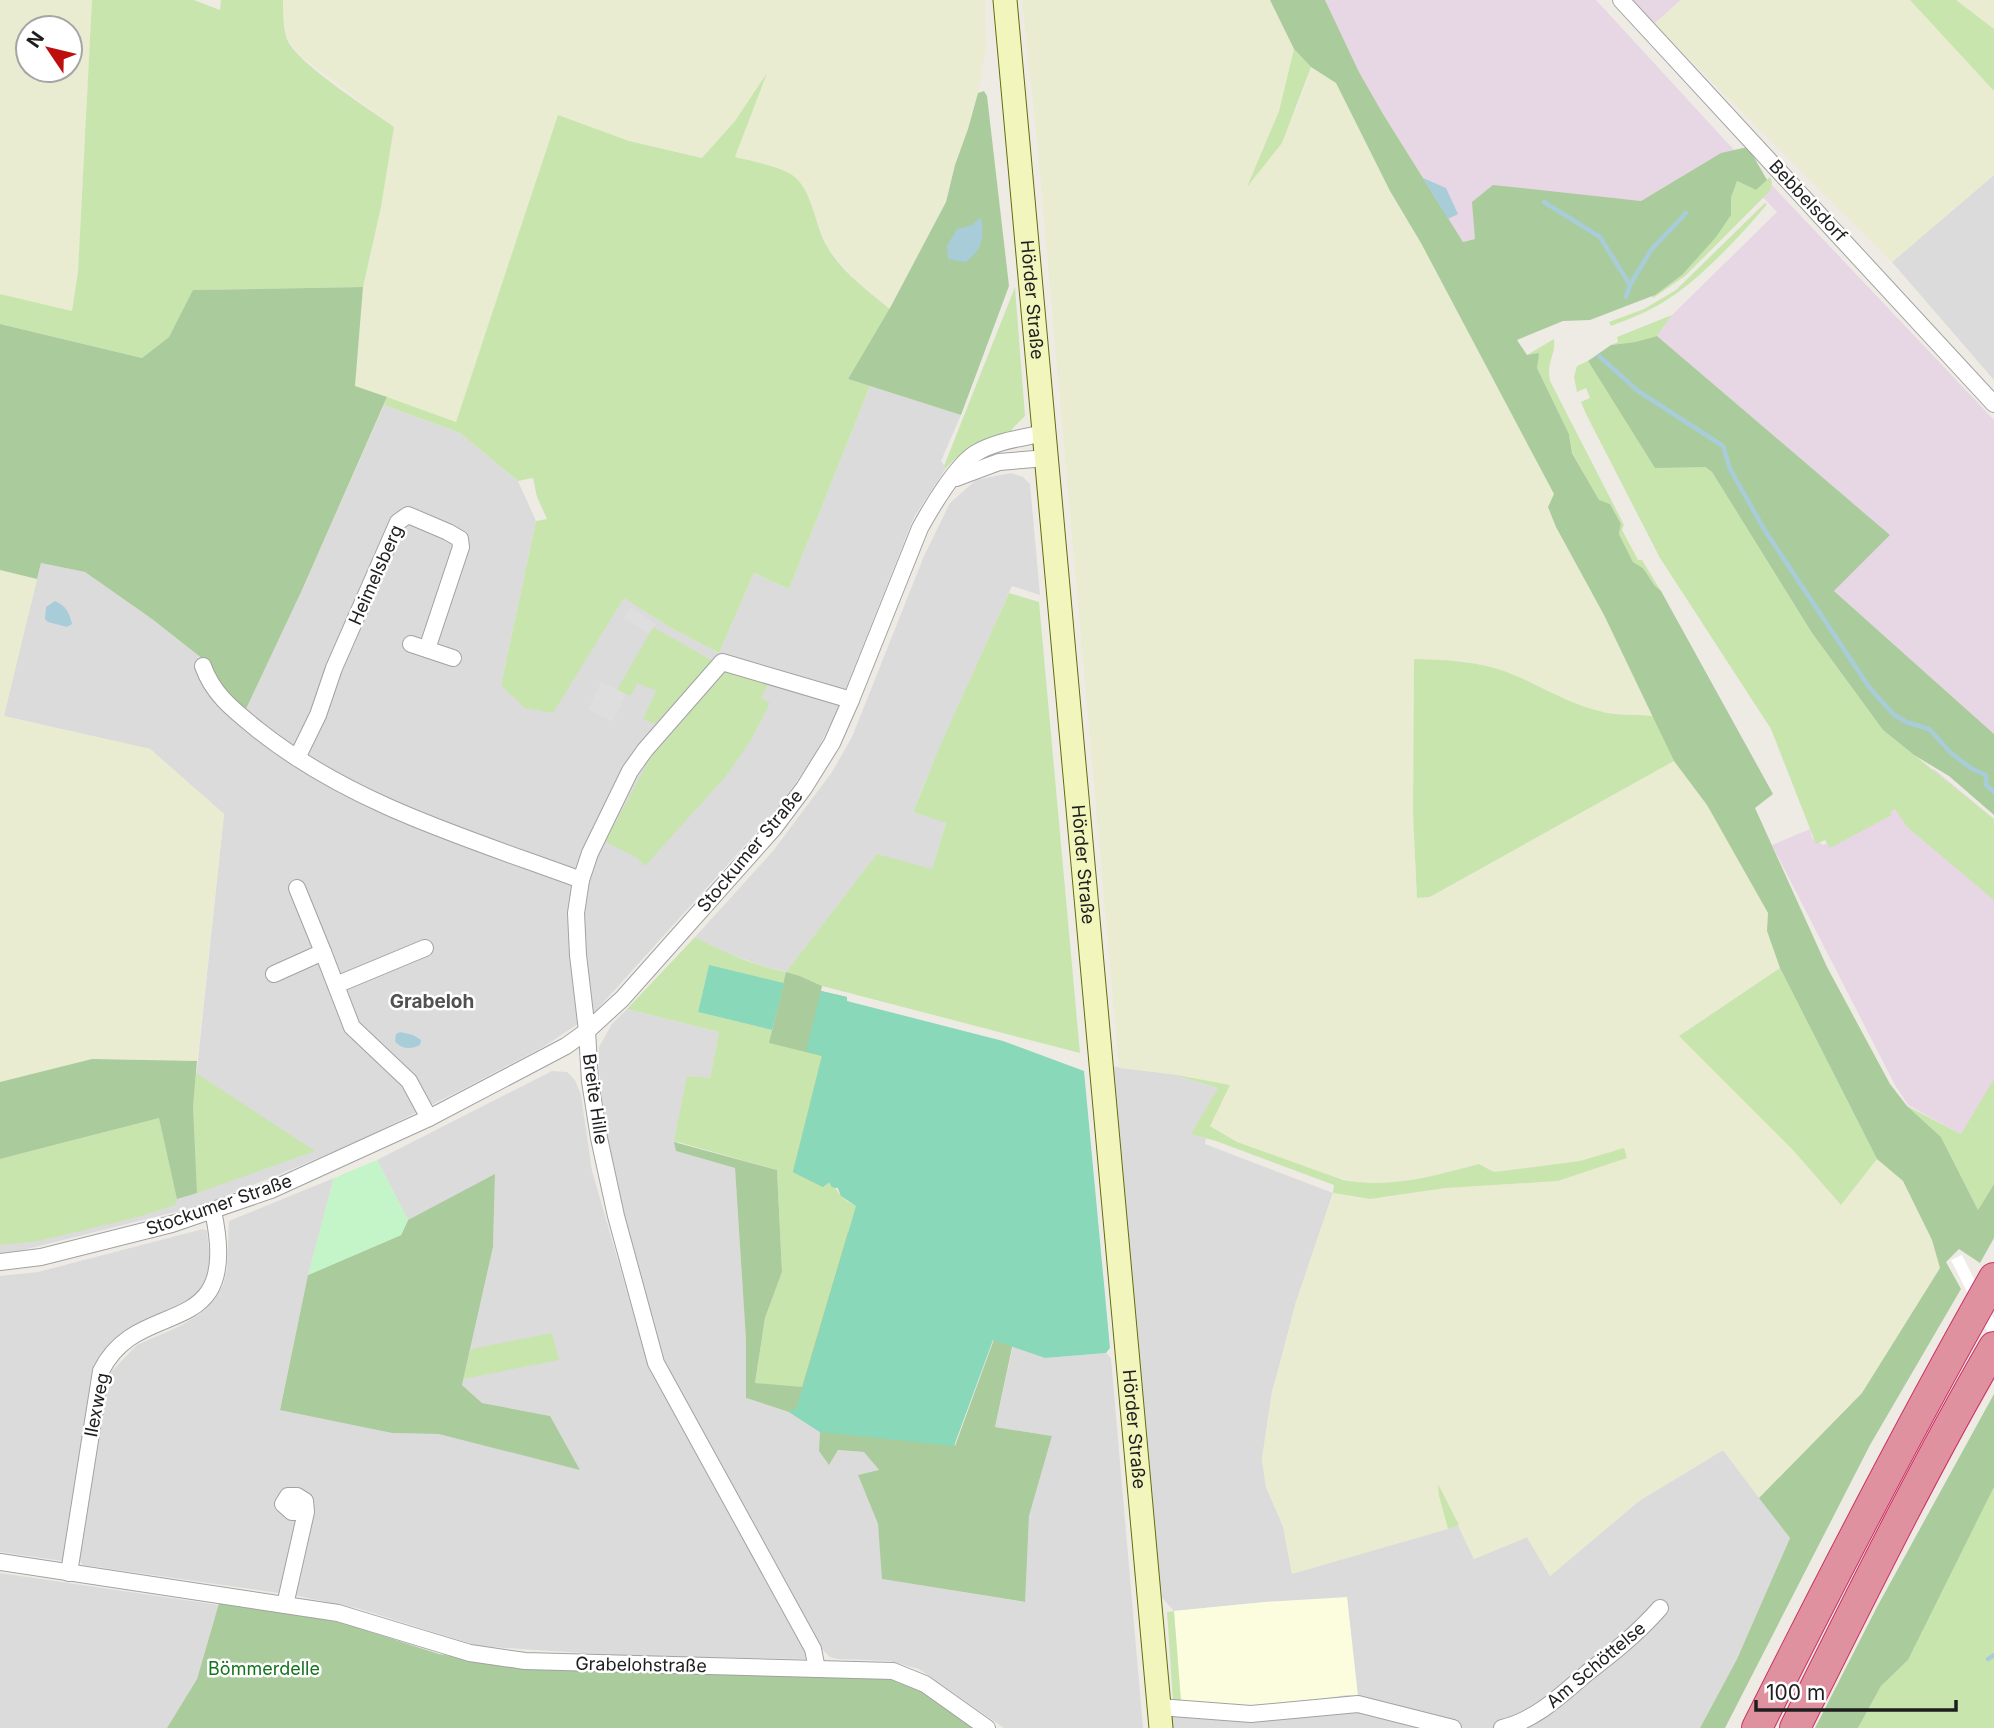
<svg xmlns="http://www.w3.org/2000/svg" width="1994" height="1728" font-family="Inter,sans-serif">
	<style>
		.residential { fill: #dcdbdb }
		.industrial { fill: #e7d7e4 }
		.education { fill: #fcfddf }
		.farmland { fill: #eaecd1; fill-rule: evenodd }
		.grass { fill: #c9e5ae }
		.forest { fill: #aacb9c }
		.park { fill: #c4f5c8 }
		.pitch { fill: #88d8b9 }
		.parking { fill: #dedede }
		.water { fill: #a8cdd9 }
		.pier { fill: #fff }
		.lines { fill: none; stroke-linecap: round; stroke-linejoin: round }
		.stream { stroke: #a8cdd9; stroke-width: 4.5 }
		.minor-casing { stroke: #a2a2a2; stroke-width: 18 }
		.secondary-casing { stroke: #626d0c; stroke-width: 25 }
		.motorway-casing { stroke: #cd3065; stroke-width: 32 }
		.minor { stroke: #fff; stroke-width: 16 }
		.secondary { stroke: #f2f5bc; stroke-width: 23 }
		.motorway { stroke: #e091a0; stroke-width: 30 }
		.labels { text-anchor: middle; stroke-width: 5; stroke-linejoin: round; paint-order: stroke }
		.street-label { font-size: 18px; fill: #1e1e1e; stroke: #fff }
		.park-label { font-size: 18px; fill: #13741c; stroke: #fff }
		.neighbourhood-label { font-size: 19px; font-weight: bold; fill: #515151; stroke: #fff }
	</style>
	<rect width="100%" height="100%" fill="#eeebe5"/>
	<!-- residential -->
	<g class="residential">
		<path d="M 1994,175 L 1994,380 L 1892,262 Z"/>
		<path d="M 870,386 L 961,415 L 941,461 L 946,468 L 914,517 L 836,713 L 815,755 L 776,811 L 593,1014 L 543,1047 L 465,1088 L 357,1142 L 268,1179 L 199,1206 L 23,1250 L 0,1253 L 0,1159 L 20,1156 L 193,1107 L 224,814 L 150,749 L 3,716 L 41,563 L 85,572 L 152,619 L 208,663 L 245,711 L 302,590 L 384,405 L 460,433 L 518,481 L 536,521 L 501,685 L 624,597 L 671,628 L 719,653 L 754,573 L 789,589 Z"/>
		<path d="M 1011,473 L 1023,477 L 1030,484 L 1040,595 L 1012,586 L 925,782 L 913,812 L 946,822 L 932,870 L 877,855 L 786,972 L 766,967 L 718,950 L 695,937 L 773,851 L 832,772 L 852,737 L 924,556 L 950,503 L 976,480 Z"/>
		<path d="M 627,1009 L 719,1032 L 710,1079 L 687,1076 L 676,1151 L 735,1168 L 746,1340 L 746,1398 L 789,1412 L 820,1432 L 820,1451 L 830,1464 L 837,1450 L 865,1452 L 879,1471 L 858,1475 L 878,1524 L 883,1579 L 1024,1602 L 1029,1516 L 1052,1436 L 995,1427 L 1013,1346 L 1045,1358 L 1106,1353 L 1111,1358 L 1143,1728 L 1004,1728 L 919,1669 L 890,1661 L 838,1659 L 830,1657 L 822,1649 L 661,1355 L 619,1196 L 605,1126 L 599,1069 L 599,1047 L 612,1024 Z"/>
		<path d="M 1109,1066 L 1171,1074 L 1218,1088 L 1192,1134 L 1206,1138 L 1205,1144 L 1333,1193 L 1296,1302 L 1279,1367 L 1272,1392 L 1262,1459 L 1266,1487 L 1283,1526 L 1292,1573 L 1459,1525 L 1474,1559 L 1527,1537 L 1550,1576 L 1639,1501 L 1723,1450 L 1790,1538 L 1737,1659 L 1700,1728 L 1170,1728 L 1170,1722 L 1181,1701 L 1288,1704 L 1347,1695 L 1357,1696 L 1347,1598 L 1265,1602 L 1174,1611 L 1157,1592 Z"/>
		<path d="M 552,1071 L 567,1072 L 575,1080 L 581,1095 L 592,1171 L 650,1371 L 789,1617 L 808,1659 L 626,1656 L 478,1646 L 360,1609 L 293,1595 L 83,1565 L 79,1560 L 95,1455 L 111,1372 L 137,1345 L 180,1326 L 200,1314 L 215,1298 L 223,1285 L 227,1269 L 229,1221 L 334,1178 L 308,1276 L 280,1409 L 392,1433 L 439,1434 L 550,1416 L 482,1403 L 462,1385 L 493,1247 L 495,1175 L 408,1220 L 377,1160 Z"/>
		<path d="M 203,1229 L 207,1231 L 210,1262 L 205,1281 L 194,1297 L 170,1313 L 122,1335 L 106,1347 L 92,1370 L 63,1561 L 0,1552 L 0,1276 L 38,1272 Z"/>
		<path d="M 0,1573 L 219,1605 L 197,1679 L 167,1728 L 0,1728 Z"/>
	</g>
	<!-- industrial -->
	<g class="industrial">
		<path d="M 1325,0 L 1596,0 L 1734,150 L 1748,147 L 1767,180 L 1994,420 L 1994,734 L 1834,591 L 1890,535 L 1657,336 L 1672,315 L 1777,212 L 1721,153 L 1641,201 L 1493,186 L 1475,239 L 1463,242 L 1383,114 L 1359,72 Z"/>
		<path d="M 1632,0 L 1681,0 L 1654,24 Z"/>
		<path d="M 1934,769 L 1994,819 L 1994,1091 L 1966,1137 L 1908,1105 L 1895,1085 L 1772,845 L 1810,829 L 1812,838 L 1823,845 L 1839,838 L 1903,787 Z"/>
	</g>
	<!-- education -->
	<path class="education" d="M 1347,1597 L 1358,1696 L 1347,1695 L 1288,1704 L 1251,1706 L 1181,1701 L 1174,1611 L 1265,1602 Z"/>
	<!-- farmland -->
	<g class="farmland">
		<path d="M 0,0 L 92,0 L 78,272 L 72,311 L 0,294 ZM 28,28 L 70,28 L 70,70 L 28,70 Z"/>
		<path d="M 283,0 L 985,0 L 986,48 L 978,93 L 968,129 L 955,165 L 946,202 L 890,308 L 855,280 L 828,248 L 805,192 L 779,170 L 735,157 L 765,77 L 735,121 L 703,158 L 629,141 L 559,116 L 456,422 L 355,387 L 363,287 L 381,207 L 394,127 L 302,57 L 288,40 L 283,17 Z"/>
		<path d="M 1022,0 L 1270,0 L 1294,49 L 1279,111 L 1249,184 L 1298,106 L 1311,67 L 1336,83 L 1390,191 L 1421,243 L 1554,494 L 1548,507 L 1556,527 L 1604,615 L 1653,716 L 1601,712 L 1576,704 L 1513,674 L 1488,666 L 1465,661 L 1414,660 L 1413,815 L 1417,898 L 1431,897 L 1674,761 L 1707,805 L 1768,913 L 1767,931 L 1780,968 L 1680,1035 L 1792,1149 L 1841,1205 L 1877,1159 L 1903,1181 L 1932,1240 L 1940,1268 L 1862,1393 L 1759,1498 L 1723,1450 L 1639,1501 L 1550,1576 L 1527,1537 L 1474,1559 L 1439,1486 L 1439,1496 L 1448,1529 L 1292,1574 L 1283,1526 L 1266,1487 L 1262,1459 L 1272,1392 L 1279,1367 L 1296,1302 L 1333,1193 L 1356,1198 L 1383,1198 L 1446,1188 L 1558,1181 L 1626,1158 L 1580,1161 L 1494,1172 L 1479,1164 L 1438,1175 L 1396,1182 L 1361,1183 L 1326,1175 L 1237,1142 L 1209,1125 L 1229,1085 L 1171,1074 L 1119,1068 L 1037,141 Z"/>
		<path d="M 1681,0 L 1910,0 L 1994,91 L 1994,175 L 1892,262 L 1654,24 Z"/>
		<path d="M 1956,0 L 1994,0 L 1994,29 Z"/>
		<path d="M 0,570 L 37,579 L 4,716 L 150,749 L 224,814 L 197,1061 L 92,1059 L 0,1082 Z"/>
	</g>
	<!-- grass -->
	<g class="grass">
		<path d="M 92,0 L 194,0 L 220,10 L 221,0 L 283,0 C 283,12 283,27 287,39 C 297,64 370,109 394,127 L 381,207 L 363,287 L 194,290 L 169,337 L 142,358 L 0,324 L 0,294 L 72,311 L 78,272 Z"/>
		<path d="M 1910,0 L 1956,0 L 1994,29 L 1994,91 Z"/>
		<path d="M 1294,49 L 1311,67 L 1282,143 L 1247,187 L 1279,111 Z"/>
		<path d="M 767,73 L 735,157 C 751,161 785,167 796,178 C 814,196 815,227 828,248 C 842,272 868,291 890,309 L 848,379 L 870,386 L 789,589 L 754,573 L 719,653 L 671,628 L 624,598 L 553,713 L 525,708 L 501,685 L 536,521 L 547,519 L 537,497 L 533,478 L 518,481 L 460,433 L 384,405 L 387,397 L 456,422 L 558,115 L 629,141 L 702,158 L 735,121 Z"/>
		<path d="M 1770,177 L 1772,182 L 1770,191 L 1685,276 L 1653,298 L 1652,296 L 1682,275 L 1731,215 L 1731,198 L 1737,181 L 1756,190 Z"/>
		<path d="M 1765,203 L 1767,204 C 1742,235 1698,281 1665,301 C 1648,312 1629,319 1611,326 L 1609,322 L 1644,309 L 1676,290 Z"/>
		<path d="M 1015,287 L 1025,416 L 1012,429 L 1013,434 C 987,441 964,447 946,468 L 944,466 Z"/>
		<path d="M 1672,315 L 1657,336 L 1635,342 L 1611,345 L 1618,342 L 1617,337 Z"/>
		<path d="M 1554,339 C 1556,355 1546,363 1550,381 L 1624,525 L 1622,530 L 1638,560 L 1642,560 L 1661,591 L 1655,586 L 1643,568 L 1633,562 L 1619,534 L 1621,524 L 1610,504 L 1599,501 L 1572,452 L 1569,434 L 1537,368 L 1527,355 Z"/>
		<path d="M 1588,361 L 1655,467 L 1705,467 L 1712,472 L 1812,633 L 1883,730 L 1994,819 L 1994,900 L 1907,827 L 1895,809 L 1890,812 L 1892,815 L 1830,848 L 1825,840 L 1816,844 L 1771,729 L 1660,558 L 1586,414 L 1581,402 L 1590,398 L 1586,388 L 1577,392 L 1574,377 L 1577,366 Z"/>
		<path d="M 1009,593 L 1039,602 L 1080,1053 L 822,986 L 800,976 L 786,972 L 784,983 L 709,966 L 698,1012 L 772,1030 L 770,1043 L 822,1055 L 829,1182 C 835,1186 836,1189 840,1195 C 848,1205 866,1208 878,1211 L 848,1233 L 802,1388 L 755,1383 L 765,1318 L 782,1272 L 777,1170 L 674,1141 L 687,1076 L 710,1078 L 719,1032 L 627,1009 L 695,937 C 724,953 754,965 786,972 L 877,854 L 932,869 L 946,823 L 913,812 L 940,746 Z"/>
		<path d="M 653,627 L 713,661 L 655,724 L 643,719 L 656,691 L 637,683 L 631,696 L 617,690 Z"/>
		<path d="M 1414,659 C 1448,660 1482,661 1514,675 C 1543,687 1569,704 1599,711 C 1615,716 1635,714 1653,716 L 1674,761 L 1430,897 L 1417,898 L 1413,815 Z"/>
		<path d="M 726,671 L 768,684 L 761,698 L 770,703 L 751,740 L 726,776 L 645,866 L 636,857 L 605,842 L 650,758 Z"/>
		<path d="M 1780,968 L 1877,1159 L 1841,1205 L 1792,1149 L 1679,1036 Z"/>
		<path d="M 196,1073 L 315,1151 L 197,1193 L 193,1107 Z"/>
		<path d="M 1171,1074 L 1230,1085 L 1210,1126 L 1237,1142 L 1343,1180 C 1389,1189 1434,1176 1479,1164 L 1494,1172 L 1580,1161 L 1624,1148 L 1627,1158 L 1558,1181 L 1446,1188 L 1370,1199 L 1333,1193 L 1334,1185 L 1216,1141 L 1191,1134 L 1218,1088 Z"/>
		<path d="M 1994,1079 L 1994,1184 L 1978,1210 L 1941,1137 L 1907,1106 L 1961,1134 Z"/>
		<path d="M 159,1118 L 177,1199 L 175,1205 L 138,1217 L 38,1241 L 0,1245 L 0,1159 Z"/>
		<path d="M 552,1333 L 559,1360 L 463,1379 L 471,1349 Z"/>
		<path d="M 1438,1484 L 1459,1525 L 1448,1529 L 1439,1496 Z"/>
		<path d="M 1994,1487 L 1994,1728 L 1858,1728 L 1881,1686 L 1908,1660 Z"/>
		<path d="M 1174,1611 L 1181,1701 L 1173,1701 L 1167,1612 Z"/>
	</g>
	<!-- forest -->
	<g class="forest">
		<path d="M 1270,0 L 1325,0 L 1359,72 L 1383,114 L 1463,242 L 1475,239 L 1472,202 L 1493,185 L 1641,201 L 1721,153 L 1748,147 L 1767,180 L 1756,190 L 1737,181 L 1731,198 L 1731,215 L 1716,237 L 1682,275 L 1655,295 L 1590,320 L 1563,321 L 1517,340 L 1527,355 L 1539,353 L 1537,368 L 1569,434 L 1572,453 L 1599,500 L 1610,504 L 1621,524 L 1619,534 L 1633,562 L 1643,568 L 1655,586 L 1661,591 L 1773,794 L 1755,808 L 1827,967 L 1890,1084 L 1907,1106 L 1941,1137 L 1978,1210 L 1994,1184 L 1994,1238 L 1980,1263 L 1959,1249 L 1946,1262 L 1961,1289 L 1870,1445 L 1725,1728 L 1700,1728 L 1737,1659 L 1790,1538 L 1759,1498 L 1862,1393 L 1940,1268 L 1932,1240 L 1903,1181 L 1877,1159 L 1780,968 L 1767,931 L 1768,913 L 1707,805 L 1674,761 L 1604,615 L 1556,527 L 1548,507 L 1554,494 L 1421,243 L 1390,191 L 1336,83 L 1311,67 L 1294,49 Z"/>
		<path d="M 984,91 L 987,96 L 1009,286 L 961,415 L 848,379 L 890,308 L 946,202 L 955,165 L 968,129 L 978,93 Z"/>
		<path d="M 363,287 L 355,386 L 387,397 L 302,590 L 245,711 L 236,704 L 208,663 L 152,619 L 85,572 L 41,563 L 37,579 L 0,570 L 0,324 L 142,358 L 169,337 L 193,290 Z"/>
		<path d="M 1657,336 L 1890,535 L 1834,591 L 1994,734 L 1994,815 L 1949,776 L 1914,755 L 1883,730 L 1812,633 L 1712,472 L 1705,467 L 1655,468 L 1588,361 L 1611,345 L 1635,342 Z"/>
		<path d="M 786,972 L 800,976 L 822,986 L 821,991 L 847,997 L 846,1001 L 1036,1236 L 995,1427 L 1052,1436 L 1029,1516 L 1025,1602 L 882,1579 L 878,1524 L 858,1475 L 879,1470 L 864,1452 L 838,1450 L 829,1465 L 819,1451 L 820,1432 L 789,1412 L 746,1398 L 746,1340 L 735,1168 L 676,1151 L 674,1142 L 777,1170 L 782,1272 L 765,1318 L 755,1383 L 802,1387 L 848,1232 L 955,1446 L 1001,1320 L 856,1205 L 841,1196 L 838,1188 L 832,1187 L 829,1182 L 823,1187 L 793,1172 L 822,1056 L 769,1043 Z"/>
		<path d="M 92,1059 L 197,1061 L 193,1107 L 197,1193 L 177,1199 L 159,1118 L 0,1159 L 0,1082 Z"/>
		<path d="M 495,1174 L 493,1247 L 462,1385 L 482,1403 L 550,1416 L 580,1470 L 439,1434 L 392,1433 L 280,1410 L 308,1275 L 401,1235 L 408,1220 Z"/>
		<path d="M 1994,1394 L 1994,1487 L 1908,1660 L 1881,1686 L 1858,1728 L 1815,1728 L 1877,1607 Z"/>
		<path d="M 220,1600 L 343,1623 L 439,1654 L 525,1668 L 883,1677 L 908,1682 L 981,1728 L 167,1728 L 197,1679 Z"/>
	</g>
	<!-- park -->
	<path class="park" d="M 377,1160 L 408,1220 L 401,1235 L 308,1275 L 334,1178 Z"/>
	<!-- pitch -->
	<g class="pitch">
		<path d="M 709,965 L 784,983 L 772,1030 L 698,1012 Z"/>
		<path d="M 821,991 L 847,997 L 847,1001 L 1003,1041 L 1084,1071 L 1110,1348 L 1106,1353 L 1045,1358 L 993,1340 L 954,1446 L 820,1432 L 789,1412 L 797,1407 L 856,1206 L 841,1196 L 838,1188 L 832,1187 L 829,1182 L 823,1187 L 793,1172 L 822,1056 L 806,1051 Z"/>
	</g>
	<!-- parking -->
	<g class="parking">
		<path d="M 631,607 L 656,624 L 648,634 L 623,618 Z"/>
		<path d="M 601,682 L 626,694 L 613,722 L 588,709 Z"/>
	</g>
	<!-- water -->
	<g class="water">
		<path d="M 1423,178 L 1446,188 L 1458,214 L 1448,219 Z"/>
		<path d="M 981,217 C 985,237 982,250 966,262 L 948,259 L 947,246 L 957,229 L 972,225 Z"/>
		<path d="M 55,601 C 66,606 69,612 72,624 L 67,627 L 48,622 L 45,619 L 46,607 Z"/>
		<path d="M 400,1032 L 413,1035 L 421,1040 L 420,1045 C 411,1050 400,1049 395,1041 L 396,1034 Z"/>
	</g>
	<!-- pier -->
	<path class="pier" d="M 1962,1255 L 1994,1319 L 1994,1345 L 1951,1260 Z"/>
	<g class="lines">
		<!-- stream -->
		<g class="stream">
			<path d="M 1544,202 L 1600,237 L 1630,285 L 1626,297"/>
			<path d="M 1630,285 L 1651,250 L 1686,213"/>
			<path d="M 1599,356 L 1638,391 L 1723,446 L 1730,469 L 1764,529 L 1869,687 L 1893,714 L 1906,722 L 1929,729 L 1951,753 L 1972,769 L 1986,775 L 1986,785 L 1994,792"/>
			<path d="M 1988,1659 L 1994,1655"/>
		</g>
		<!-- minor casing -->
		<g class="minor-casing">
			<g id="minor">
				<path d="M 1621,0 L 1994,404"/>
				<path d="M 956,478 L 999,462 L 1047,458"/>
				<path d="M 411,644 L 453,658"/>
				<path d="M 203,666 C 213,695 235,711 258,730 C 352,805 470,839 581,880"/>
				<path d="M 297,758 L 318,715 L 334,668 L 398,522 L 408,515 L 448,532 L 460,539 L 461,547 L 427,649"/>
				<path d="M 297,888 L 323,952"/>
				<path d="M 274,974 L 323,952 L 352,1027 L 409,1081 L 429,1118"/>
				<path d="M 336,985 L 425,948"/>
				<path d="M 0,1262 L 41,1257 L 172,1224 L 271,1190 L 429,1118 L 566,1046 L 587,1031 L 622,999 L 774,828 L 804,788 L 832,743 L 851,700 L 920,528 C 931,508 957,464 976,453 C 996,441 1022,438 1044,433"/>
				<path d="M 0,1562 L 338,1613 L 470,1653 L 525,1661 L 893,1671 L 925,1684 L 987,1728"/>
				<path d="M 69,1573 L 101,1371 C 139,1293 243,1347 213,1211"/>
				<path d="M 285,1605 L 306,1512 L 305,1501 L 297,1496 L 288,1496 L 283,1504 L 292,1512 L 306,1512"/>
				<path d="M 817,1669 L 813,1649 L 656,1363 L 616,1216 L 599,1138 L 590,1081 L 587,1031 L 578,955 L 576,913 L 581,880 L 590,853 L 630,771 L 645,750 L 722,662 L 851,700"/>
				<path d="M 1159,1707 L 1251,1714 L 1358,1704 L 1453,1728"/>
				<path d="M 1502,1728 C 1536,1720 1561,1695 1587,1673 C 1613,1653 1638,1633 1660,1608"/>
			</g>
		</g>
		<!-- secondary casing -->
		<g class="secondary-casing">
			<g id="secondary">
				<path id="s1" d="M 1005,0 L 1161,1728"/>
			</g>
		</g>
		<!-- motorway casing -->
		<g class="motorway-casing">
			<g id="motorway">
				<path d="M 1757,1728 C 1833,1576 1910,1426 1994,1278"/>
				<path d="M 1795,1728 C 1859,1600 1922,1471 1994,1347"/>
			</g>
		</g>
		<!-- minor -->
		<use href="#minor" class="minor"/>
		<!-- secondary -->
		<use href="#secondary" class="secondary"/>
		<!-- motorway -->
		<use href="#motorway" class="motorway"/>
	</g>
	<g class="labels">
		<!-- street labels -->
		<g class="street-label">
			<text transform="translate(1808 201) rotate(47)" y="6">Bebbelsdorf</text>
			<text dy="6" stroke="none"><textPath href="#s1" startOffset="301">Hörder Straße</textPath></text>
			<text transform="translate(376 575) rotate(-66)" y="6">Heimelsberg</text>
			<text transform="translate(750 851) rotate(-50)" y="6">Stockumer Straße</text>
			<text dy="6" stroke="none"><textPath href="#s1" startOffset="868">Hörder Straße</textPath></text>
			<text transform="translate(595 1099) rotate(82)" y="6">Breite Hille</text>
			<text transform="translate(219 1205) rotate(-19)" y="6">Stockumer Straße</text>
			<text transform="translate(97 1405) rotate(-79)" y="6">Ilexweg</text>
			<text dy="6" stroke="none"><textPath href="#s1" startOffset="1435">Hörder Straße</textPath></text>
			<text transform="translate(641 1665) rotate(1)" y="6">Grabelohstraße</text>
			<text transform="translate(1596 1665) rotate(-40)" y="6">Am Schöttelse</text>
		</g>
		<!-- park labels -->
		<g class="park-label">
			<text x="264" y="1675">Bömmerdelle</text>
		</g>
		<!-- neighbourhood labels -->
		<g class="neighbourhood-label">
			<text x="432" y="1008">Grabeloh</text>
		</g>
	</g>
	<!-- north arrow -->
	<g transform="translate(49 49) rotate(305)"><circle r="33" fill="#ffffff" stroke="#a5a5a5" stroke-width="2"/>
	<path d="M0-5L12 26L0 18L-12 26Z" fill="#be0f0e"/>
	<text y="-10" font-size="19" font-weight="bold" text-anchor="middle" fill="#1e1e1e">N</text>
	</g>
	<!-- scale -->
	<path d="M1756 1700v10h200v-10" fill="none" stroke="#1e1e1e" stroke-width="3.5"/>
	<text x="1766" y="1700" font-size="21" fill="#1e1e1e" stroke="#ffffff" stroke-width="5" paint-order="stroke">100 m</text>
</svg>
